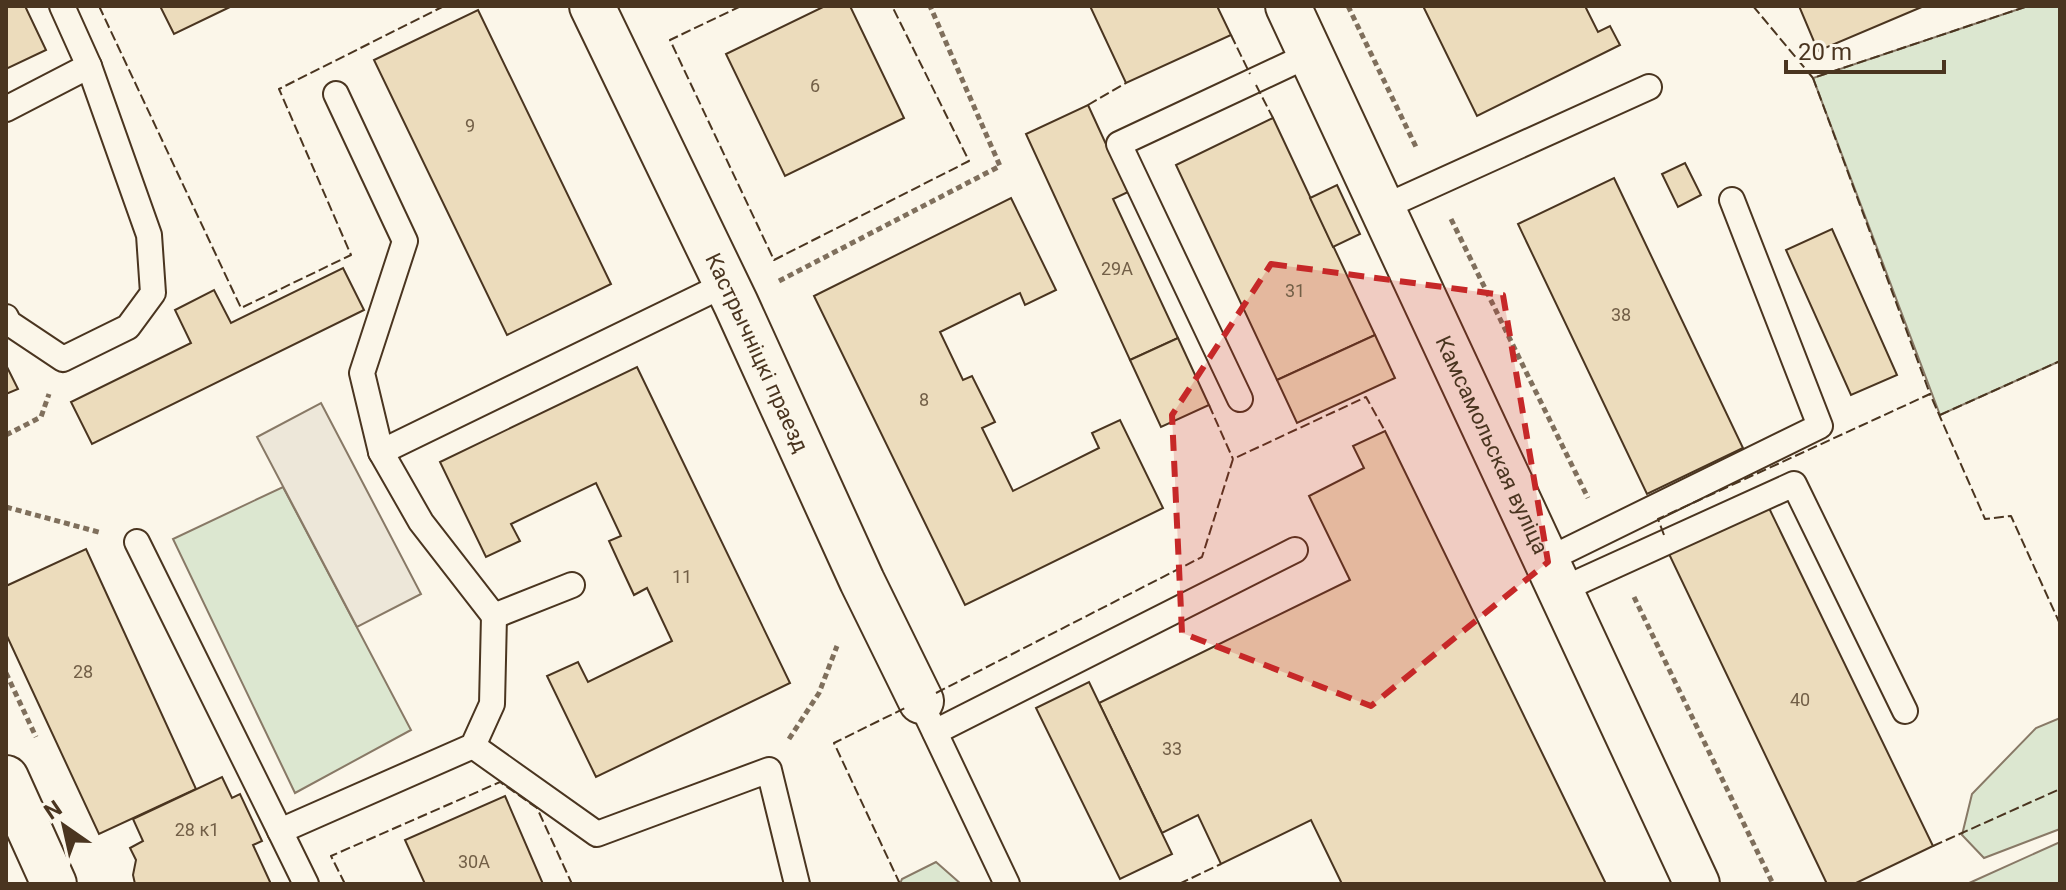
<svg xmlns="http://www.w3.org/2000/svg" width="2066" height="890" font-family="Roboto,sans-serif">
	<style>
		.green { fill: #dce7d0; stroke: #887966; stroke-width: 2 }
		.parking { fill: #ede7d9; stroke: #887966; stroke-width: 2 }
		.building { fill: #ecdcbc; stroke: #4a3520; stroke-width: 2 }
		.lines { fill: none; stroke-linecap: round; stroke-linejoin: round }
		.lane-casing { stroke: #4a3520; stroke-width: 28 }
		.street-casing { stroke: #4a3520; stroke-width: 48 }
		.path { stroke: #7f6f5c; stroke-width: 5; stroke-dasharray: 6 4; stroke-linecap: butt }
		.lane { stroke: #fbf6e9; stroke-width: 24 }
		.street { stroke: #fbf6e9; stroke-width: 44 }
		.fence { stroke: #4a3520; stroke-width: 2; stroke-dasharray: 10 4; stroke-linecap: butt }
		.marked { fill: #c62828; fill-opacity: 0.2; stroke: #c62828; stroke-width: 6; stroke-dasharray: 16 10; stroke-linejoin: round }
		.labels { text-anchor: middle; stroke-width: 6; stroke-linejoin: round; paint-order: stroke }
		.number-label { font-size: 18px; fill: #725f47 }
		.street-label { font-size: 22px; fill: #4a3520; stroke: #fbf6e9 }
	</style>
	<rect width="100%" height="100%" fill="#fbf6e9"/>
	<!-- green -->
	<g class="green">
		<path d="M 2028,6 L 2060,6 L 2060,361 L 1940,415 L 1813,78 Z"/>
		<path d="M 283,487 L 411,730 L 295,793 L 173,539 Z"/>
		<path d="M 2060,718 L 2060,829 L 1984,858 L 1962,835 L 1972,794 L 2036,728 Z"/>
		<path d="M 2060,842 L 2060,884 L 1967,884 Z"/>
		<path d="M 936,862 L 961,884 L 900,884 L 902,879 Z"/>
	</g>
	<!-- parking -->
	<path class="parking" d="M 321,403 L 421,594 L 357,627 L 257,437 Z"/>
	<!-- building -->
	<g class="building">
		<path d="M 6,6 L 25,6 L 46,50 L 6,69 Z"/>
		<path d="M 160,6 L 232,6 L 174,34 Z"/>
		<path d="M 825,6 L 850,6 L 904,118 L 785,176 L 726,54 Z"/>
		<path d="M 1090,6 L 1217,6 L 1231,35 L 1126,83 Z"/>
		<path d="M 1423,6 L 1585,6 L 1598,32 L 1610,26 L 1620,45 L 1477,116 Z"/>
		<path d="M 1799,6 L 1924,6 L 1818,51 Z"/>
		<path d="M 478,10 L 611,284 L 507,335 L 374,60 Z"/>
		<path d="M 1088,105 L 1128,192 L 1113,199 L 1178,338 L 1130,360 L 1026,134 Z"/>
		<path d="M 1273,118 L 1375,335 L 1277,380 L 1176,165 Z"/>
		<path d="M 1685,163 L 1701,195 L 1678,207 L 1662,174 Z"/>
		<path d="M 1614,178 L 1743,448 L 1647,494 L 1518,224 Z"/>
		<path d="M 1337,185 L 1360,234 L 1333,247 L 1310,198 Z"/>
		<path d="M 1011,198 L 1056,290 L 1025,305 L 1020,293 L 940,332 L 963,380 L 972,376 L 995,422 L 982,428 L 1013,491 L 1099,448 L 1092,433 L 1120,420 L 1163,508 L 965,605 L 814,296 Z"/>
		<path d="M 1832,229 L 1897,375 L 1851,395 L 1786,250 Z"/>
		<path d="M 343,268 L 364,310 L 92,444 L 71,402 L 191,343 L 175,310 L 214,290 L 231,323 Z"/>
		<path d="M 1375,335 L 1395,378 L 1297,423 L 1277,380 Z"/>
		<path d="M 1178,338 L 1209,405 L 1161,427 L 1130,360 Z"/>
		<path d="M 6,365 L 18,389 L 6,394 Z"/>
		<path d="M 637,367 L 790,683 L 596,777 L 547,676 L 578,662 L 588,682 L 672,641 L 647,588 L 634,595 L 620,565 L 609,541 L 621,536 L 596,483 L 511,524 L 520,541 L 486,557 L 440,462 Z"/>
		<path d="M 1385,431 L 1606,884 L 1342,884 L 1311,820 L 1221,864 L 1198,815 L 1162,833 L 1099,703 L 1350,580 L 1309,496 L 1364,468 L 1353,446 Z"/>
		<path d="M 1768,506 L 1933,846 L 1854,884 L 1827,884 L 1669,554 Z"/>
		<path d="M 86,549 L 196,789 L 99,834 L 6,634 L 6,586 Z"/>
		<path d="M 1089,682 L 1172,854 L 1120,879 L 1036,708 Z"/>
		<path d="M 222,777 L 232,798 L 240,794 L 262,841 L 253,845 L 271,884 L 135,884 L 133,875 L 136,860 L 130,848 L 143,841 L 133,819 Z"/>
		<path d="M 505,796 L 543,884 L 425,884 L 405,840 Z"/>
	</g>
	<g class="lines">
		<!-- lane casing -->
		<g class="lane-casing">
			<g id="lane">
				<path d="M 336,94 L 405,241 L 362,373 L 381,452 L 421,522 L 494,616 L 572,585"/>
				<path d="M 6,109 L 89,66"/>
				<path d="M 1382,208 L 1649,87"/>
				<path d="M 6,317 L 9,323 L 63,359 L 128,327 L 153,293 L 149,235 L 89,66 L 62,6"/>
				<path d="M 1240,399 L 1119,144 L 1311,54"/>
				<path d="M 381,452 L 726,284"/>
				<path d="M 137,542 L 280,831"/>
				<path d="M 1547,560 L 1820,426 L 1732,200"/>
				<path d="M 1561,590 L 1794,484 L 1905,711"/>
				<path d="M 928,718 L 1007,884"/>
				<path d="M 935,732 L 1295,550"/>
				<path d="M 473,746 L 597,834 L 769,770 L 797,884"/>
				<path d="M 306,884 L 280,831 L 473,746 L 492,704 L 494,616"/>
			</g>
		</g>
		<!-- street casing -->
		<g class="street-casing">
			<g id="street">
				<path id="s1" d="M 592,6 L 736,304 L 862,581 L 921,701"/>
				<path id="s2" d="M 1288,6 L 1697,884"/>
				<path d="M 6,778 L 54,884"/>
			</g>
		</g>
		<!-- path -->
		<g class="path">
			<path d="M 1348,6 L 1417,149"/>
			<path d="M 1451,219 L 1588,498"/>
			<path d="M 779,281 L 1000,166 L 930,6"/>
			<path d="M 6,435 L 41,417 L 49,394"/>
			<path d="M 6,507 L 102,533"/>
			<path d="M 1634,597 L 1773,884"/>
			<path d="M 6,673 L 36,737"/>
			<path d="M 789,739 L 819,693 L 837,646"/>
		</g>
		<!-- lane -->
		<use href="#lane" class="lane"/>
		<!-- street -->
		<use href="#street" class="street"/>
		<!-- fence -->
		<g class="fence">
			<path d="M 99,6 L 241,308 L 351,255 L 279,89 L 444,6"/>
			<path d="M 741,6 L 670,40 L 774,260 L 969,161 L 892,6"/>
			<path d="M 1753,6 L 1813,78 L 2028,6"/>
			<path d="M 1231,35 L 1250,74"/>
			<path d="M 1813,78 L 1930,394"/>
			<path d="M 1256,85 L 1273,118"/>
			<path d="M 1088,105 L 1126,83"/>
			<path d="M 1209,405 L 1233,459"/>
			<path d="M 1940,415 L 2060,361"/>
			<path d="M 1664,535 L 1658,519 L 1930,394 L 1985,519 L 2011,516 L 2060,624"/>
			<path d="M 936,693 L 1202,557 L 1233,459 L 1366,397 L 1385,431"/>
			<path d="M 1933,846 L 2060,789"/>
			<path d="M 345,884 L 331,856 L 500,782 L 537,808 L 572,884"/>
			<path d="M 900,884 L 834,743 L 907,707"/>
			<path d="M 1179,884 L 1221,864"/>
		</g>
	</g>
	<!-- marked area -->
	<path class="marked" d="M 1271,264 L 1503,295 L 1548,562 L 1371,706 L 1182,633 L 1172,415 Z"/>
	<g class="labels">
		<!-- number labels -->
		<g class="number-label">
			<text x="815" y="92">6</text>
			<text x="470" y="132">9</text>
			<text x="1117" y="275">29А</text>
			<text x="1295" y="297">31</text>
			<text x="1621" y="321">38</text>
			<text x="924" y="406">8</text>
			<text x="682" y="583">11</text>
			<text x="83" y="678">28</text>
			<text x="1800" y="706">40</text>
			<text x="1172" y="755">33</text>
			<text x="197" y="836">28 к1</text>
			<text x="474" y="868">30А</text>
		</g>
		<!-- street labels -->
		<g class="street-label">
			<text dy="8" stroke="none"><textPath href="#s1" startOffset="384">Кастрычніцкі праезд</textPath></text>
			<text dy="8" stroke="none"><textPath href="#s2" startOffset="484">Камсамольская вуліца</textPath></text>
		</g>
	</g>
	<!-- border -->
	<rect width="2066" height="890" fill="none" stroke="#4a3520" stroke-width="16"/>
	<!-- north arrow -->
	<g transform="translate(64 826) rotate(326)" stroke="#fbf6e9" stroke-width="6" paint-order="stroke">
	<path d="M0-6L14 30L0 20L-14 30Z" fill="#4a3520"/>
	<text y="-12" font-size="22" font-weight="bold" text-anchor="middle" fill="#4a3520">N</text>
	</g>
	<!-- scale -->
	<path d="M1786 60v12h158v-12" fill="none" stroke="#4a3520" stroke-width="4"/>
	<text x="1798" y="60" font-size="24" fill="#4a3520" stroke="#fbf6e9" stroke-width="6" paint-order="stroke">20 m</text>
</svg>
